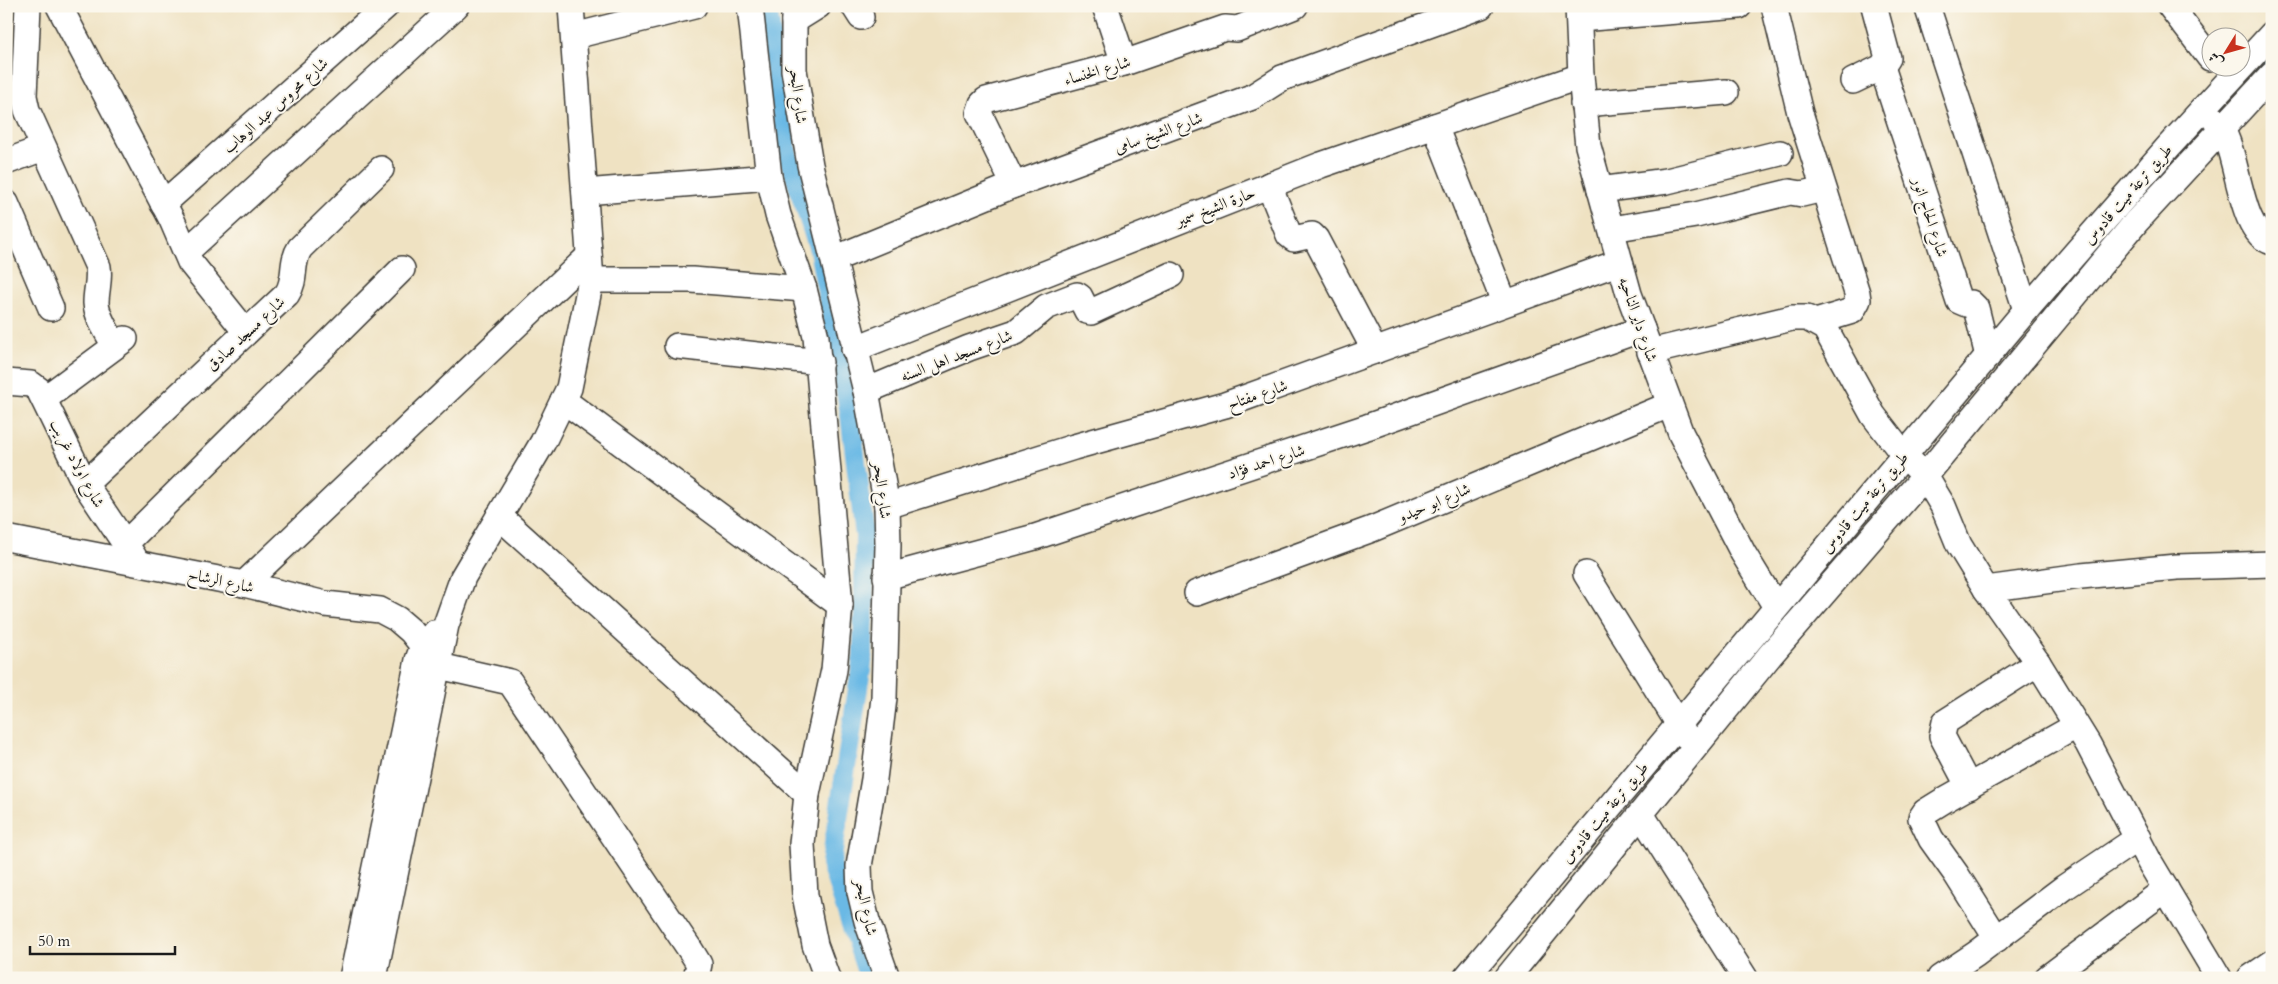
<svg xmlns="http://www.w3.org/2000/svg" width="2278" height="984" font-family="Cardo,Amiri,serif">
	<style>
		.lines { fill: none; stroke-linecap: round; stroke-linejoin: round }
		.stream { stroke: #6bb9e5; stroke-width: 5.5 }
		.canal { stroke: #6bb9e5; stroke-width: 20 }
		.minor-casing { stroke: #3c3a35; stroke-width: 28 }
		.minor { stroke: #fff; stroke-width: 25 }
		.labels { text-anchor: middle; stroke-width: 4; stroke-linejoin: round; paint-order: stroke }
		.street-label { font-size: 16px; fill: #1c1c1c; stroke: #fbf7ec }
	</style>
	<rect width="100%" height="100%" fill="#fbf7ec"/>
	<filter id="ink" filterUnits="userSpaceOnUse"><feTurbulence type="fractalNoise" baseFrequency=".02" numOctaves="2"/><feDisplacementMap in="SourceGraphic" scale="10" xChannelSelector="R" yChannelSelector="G"/><feConvolveMatrix kernelMatrix="1 2 1 2 8 2 1 2 1" color-interpolation-filters="sRGB"/></filter>
	<filter id="wash" filterUnits="userSpaceOnUse"><feTurbulence type="fractalNoise" baseFrequency=".0096" numOctaves="4" result="noise"/><feDisplacementMap in="SourceGraphic" scale="20" xChannelSelector="R" yChannelSelector="G"/><feGaussianBlur stdDeviation="1.12" result="paint"/><feColorMatrix in="noise" values="0 0 0 0 0 0 0 0 0 0 0 0 0 0 0 0 0 1.4 0 .05"/><feComposite in="paint" operator="in"/></filter>
	<g filter="url(#wash)">
		<rect width="100%" height="100%" fill="#efe2c2"/>
		<g class="lines">
			<!-- stream -->
			<path class="stream" d="M 2237,91 L 2272,54"/>
			<!-- canal -->
			<path class="canal" d="M 767,6 L 787,152 L 819,250 L 850,414 L 865,536 L 863,656 L 831,864 L 869,978"/>
		</g>
	</g>
	<g filter="url(#ink)">
		<g class="lines">
			<!-- minor casing -->
			<g class="minor-casing">
				<g id="minor">
					<path d="M 28,6 L 24,96 L 27,110 L 98,267 C 100,280 96,290 96,303 C 97,318 108,333 115,346"/>
					<path d="M 59,6 L 172,220 L 190,262 L 246,332"/>
					<path d="M 750,6 L 769,177 L 778,215 L 804,289 L 816,337 L 840,605 L 834,670 L 807,794 L 802,844 L 805,895 L 815,945 L 827,978"/>
					<path d="M 794,6 L 794,70 L 810,165 L 866,391 L 887,506 L 888,545 L 884,698 L 874,779 L 859,866 L 860,892 L 867,921 L 887,978"/>
					<path d="M 854,6 L 861,17"/>
					<path d="M 1105,6 L 1124,63"/>
					<path d="M 1578,6 L 1581,76 L 1588,146 L 1629,294 L 1681,434 L 1743,553 L 1776,607"/>
					<path d="M 1774,6 L 1800,113 L 1857,293 L 1858,300 L 1852,311 L 1816,322"/>
					<path d="M 1927,6 L 2026,310"/>
					<path d="M 2170,6 L 2210,58"/>
					<path d="M 1579,19 L 1739,6"/>
					<path d="M 794,21 L 818,6"/>
					<path d="M 574,36 L 694,6"/>
					<path d="M 1882,67 L 1959,301 L 1966,304 L 1971,303 L 1976,308 L 1988,356"/>
					<path d="M 1853,81 L 1882,67 L 1888,58 L 1874,6"/>
					<path d="M 1583,104 L 1726,92"/>
					<path d="M 2215,120 C 2240,143 2236,232 2272,242"/>
					<path d="M 1435,126 L 1504,302"/>
					<path d="M 6,162 L 43,148"/>
					<path d="M 1014,185 L 979,113 L 982,104 L 986,100 L 1124,63 L 1225,28 L 1237,29 L 1295,6"/>
					<path d="M 1269,185 L 1289,235 L 1294,239 L 1312,235 L 1316,239 L 1375,351"/>
					<path d="M 1600,190 L 1667,181 L 1780,153"/>
					<path d="M 585,192 L 769,177"/>
					<path d="M 6,203 L 51,308"/>
					<path d="M 163,204 L 386,6"/>
					<path d="M 1612,229 L 1696,215 L 1790,192 L 1802,194 L 1823,189"/>
					<path d="M 186,252 L 456,6"/>
					<path d="M 834,259 L 1014,185 L 1252,97 L 1282,78 L 1481,6"/>
					<path d="M 591,280 L 692,280 L 804,289"/>
					<path d="M 677,346 L 820,362"/>
					<path d="M 854,349 L 1321,165 L 1581,76"/>
					<path d="M 1650,352 L 1792,318 L 1807,318 L 1825,328 L 1873,415 L 1904,455 L 1925,476 L 1943,506 L 1959,545 L 1986,589 L 2038,663 L 2088,744 L 2149,861 L 2219,978"/>
					<path d="M 6,382 L 31,384 L 39,390 L 85,484 L 134,557"/>
					<path d="M 866,391 L 969,348 L 1016,332 L 1046,307 L 1077,295 L 1080,297 L 1087,311 L 1091,312 L 1171,275"/>
					<path d="M 44,399 L 125,339"/>
					<path d="M 563,400 L 840,605"/>
					<path d="M 85,484 L 287,294 C 297,279 290,263 300,248 L 381,169"/>
					<path d="M 887,506 L 1074,447 L 1225,405 L 1620,262"/>
					<path d="M 499,516 L 807,794"/>
					<path d="M 6,538 L 244,584 L 325,604 L 380,610 L 397,619 L 411,631 L 423,646"/>
					<path d="M 125,544 L 402,269"/>
					<path d="M 1586,574 L 1686,736"/>
					<path d="M 886,577 L 1035,537 L 1367,427 L 1642,329"/>
					<path d="M 244,584 L 589,256"/>
					<path d="M 1986,589 L 2081,576 L 2177,567 L 2272,564"/>
					<path d="M 1197,593 L 1372,529 L 1669,405"/>
					<path d="M 439,666 L 510,682 L 691,951 L 699,964 L 696,978"/>
					<path d="M 1969,787 L 1942,736 L 1945,722 L 2038,663"/>
					<path d="M 1641,814 L 1745,978"/>
					<path d="M 1997,939 L 1956,874 L 1931,839 L 1921,818 L 1925,812 L 1946,799 L 2076,726"/>
					<path d="M 352,978 L 418,660 L 423,646 L 434,633"/>
					<path d="M 374,978 L 446,625 L 463,577 L 543,442 L 569,388 L 591,280 L 571,6"/>
					<path d="M 1466,978 L 2026,310 L 2169,146 L 2272,34"/>
					<path d="M 1507,978 L 1771,654 L 1925,476 L 2136,222 L 2272,75"/>
					<path d="M 1940,978 L 1976,954 L 2065,887 L 2138,838"/>
					<path d="M 2047,978 L 2166,889"/>
					<path d="M 2250,978 L 2272,963"/>
				</g>
			</g>
			<!-- minor -->
			<use href="#minor" class="minor"/>
		</g>
	</g>
	<g class="labels">
		<!-- street labels -->
		<g class="street-label">
			<text transform="translate(1097 70) rotate(-16)" y="6">شارع الخنساء</text>
			<text transform="translate(799 95) rotate(83)" y="6">شارع البحر</text>
			<text transform="translate(275 105) rotate(-42)" y="6">شارع محروس عبد الوهاب</text>
			<text transform="translate(1158 132) rotate(-20)" y="6">شارع الشيخ سامى</text>
			<text transform="translate(2127 194) rotate(-49)" y="6">طريق ترعة ميت قادوس</text>
			<text transform="translate(1215 206) rotate(-21)" y="6">حارة الشيخ سمير</text>
			<text transform="translate(1931 217) rotate(72)" y="6">شارع الحاج انور</text>
			<text transform="translate(1639 319) rotate(71)" y="6">شارع داير الناحيه</text>
			<text transform="translate(245 333) rotate(-43)" y="6">شارع مسجد صادق</text>
			<text transform="translate(956 355) rotate(-21)" y="6">شارع مسجد اهل السنه</text>
			<text transform="translate(1257 394) rotate(-19)" y="6">شارع مفتاح</text>
			<text transform="translate(1266 461) rotate(-18)" y="6">شارع احمد فؤاد</text>
			<text transform="translate(78 463) rotate(62)" y="6">شارع اولاد غريب</text>
			<text transform="translate(883 490) rotate(83)" y="6">شارع البحر</text>
			<text transform="translate(1434 502) rotate(-23)" y="6">شارع ابو حيدو</text>
			<text transform="translate(1864 502) rotate(-50)" y="6">طريق ترعة ميت قادوس</text>
			<text transform="translate(221 580) rotate(12)" y="6">شارع الرشاح</text>
			<text transform="translate(1604 812) rotate(-50)" y="6">طريق ترعة ميت قادوس</text>
			<text transform="translate(867 907) rotate(78)" y="6">شارع البحر</text>
		</g>
	</g>
	<!-- margin -->
	<rect width="2278" height="984" fill="none" stroke="#fbf7ec" stroke-width="25"/>
	<!-- north arrow -->
	<g transform="translate(2226 52) rotate(233)"><circle r="24" fill="#fbf7ec" stroke="#a29f99"/>
	<path d="M0-4L9 19L0 12L-9 19Z" fill="#c8321e"/>
	<text y="-8" font-size="14" font-weight="bold" text-anchor="middle" fill="#1c1c1c">ش</text>
	</g>
	<!-- scale -->
	<path d="M30 946v8h145v-8" fill="none" stroke="#1c1c1c" stroke-width="2.5"/>
	<text x="38" y="946" font-size="15" fill="#1c1c1c" stroke="#fbf7ec" stroke-width="4" paint-order="stroke">50 m</text>
</svg>
